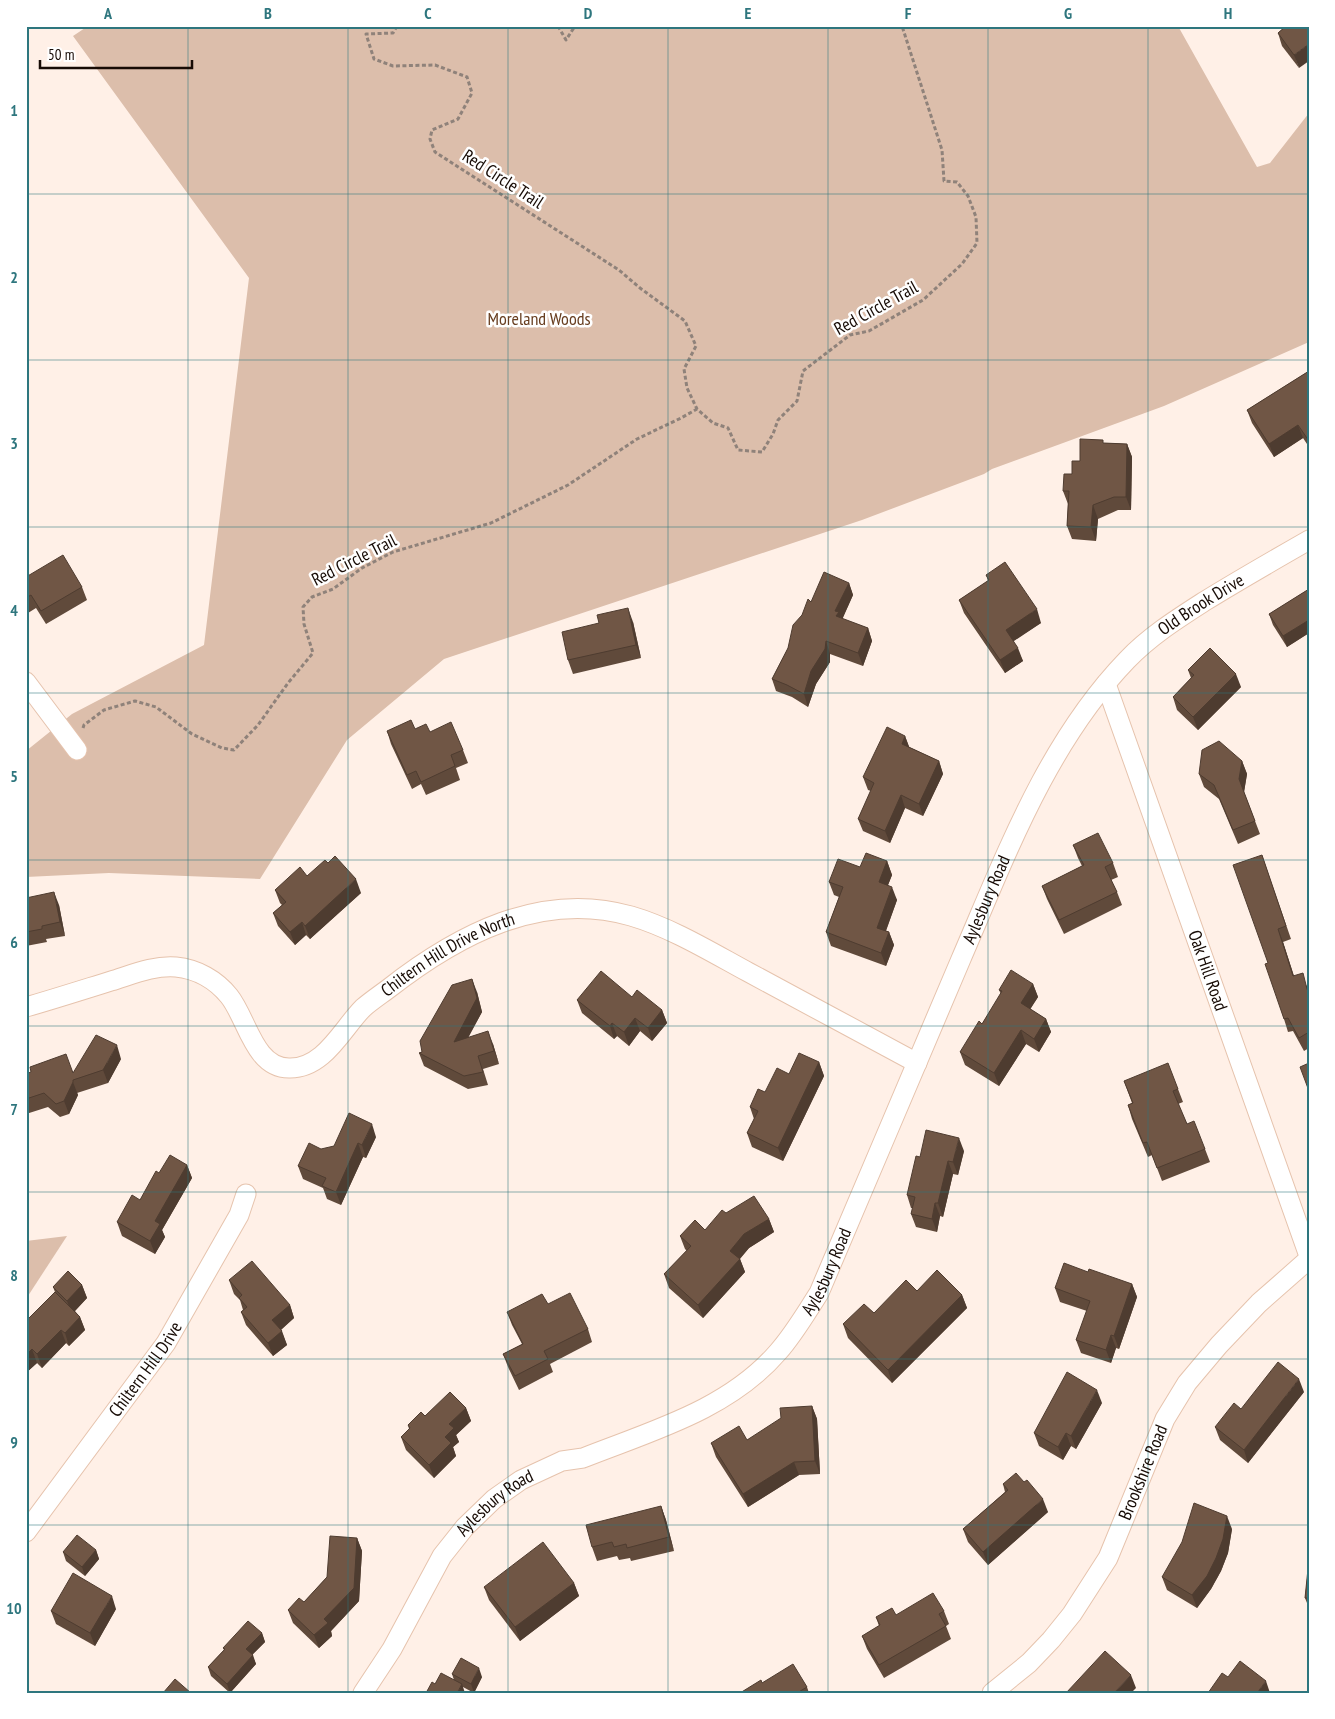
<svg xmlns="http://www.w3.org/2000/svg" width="1335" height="1719" font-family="'PT Sans Narrow',sans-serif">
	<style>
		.forest { fill: #dcbeab }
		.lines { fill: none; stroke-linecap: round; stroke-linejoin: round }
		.street-casing { stroke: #e6c3ad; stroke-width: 21 }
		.path { stroke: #8f827a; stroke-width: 3; stroke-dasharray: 4 2.5; stroke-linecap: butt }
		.street { stroke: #fff; stroke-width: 19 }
		.wall { fill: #604a3b }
		.shaded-wall { fill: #4e3c30 }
		.building { fill: #705645; stroke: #4e3c30 }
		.grid { fill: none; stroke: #2e767e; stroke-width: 1; stroke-opacity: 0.55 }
		.labels { text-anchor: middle; stroke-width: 5; stroke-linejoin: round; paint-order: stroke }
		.street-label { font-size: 18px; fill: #170b05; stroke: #fff }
		.park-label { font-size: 18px; fill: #673d1f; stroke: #fff }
		.neatline { fill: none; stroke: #2e767e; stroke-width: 2 }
		.grid-label { font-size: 16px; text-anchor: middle; font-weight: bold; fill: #2e767e }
	</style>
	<rect width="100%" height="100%" fill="#fff0e7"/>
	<!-- forest -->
	<g class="forest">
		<path d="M 88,26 L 1178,26 L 1257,167 L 1270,163 L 1309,113 L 1309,342 L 1164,406 L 992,469 L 984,474 L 862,520 L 444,659 L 347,740 L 260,879 L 109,873 L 26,877 L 26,751 L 72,714 L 204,645 L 249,278 L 73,36 Z"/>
		<path d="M 67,1236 L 26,1299 L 26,1241 Z"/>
	</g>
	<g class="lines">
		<!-- street casing -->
		<g class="street-casing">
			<g id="street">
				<path d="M 26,682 L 77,750"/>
				<path id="s1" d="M 1106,684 L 1309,1256"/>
				<path id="s2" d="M 26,1007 C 54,999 82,990 111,981 C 131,975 154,965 176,967 C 197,969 216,980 229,996 C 247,1018 254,1068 289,1068 C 324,1069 342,1029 363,1008 C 371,1001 380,995 388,989 C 457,935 541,890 631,916 C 672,928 711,952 748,972 C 804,1002 861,1033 917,1063"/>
				<path id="s3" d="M 26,1532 L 166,1343 L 239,1215 L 246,1194"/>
				<path id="s4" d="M 363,1693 L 392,1649 L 442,1556 L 465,1527 L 494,1499 L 521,1480 L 562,1461 L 583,1458 C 651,1431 728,1410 778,1352 C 794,1334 806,1313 819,1293 C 866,1182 914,1070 961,959 C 1006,855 1047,743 1127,660 C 1150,636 1177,619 1205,601 C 1239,580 1274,560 1309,540"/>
				<path id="s5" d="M 992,1693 L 1029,1663 L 1051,1640 L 1072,1614 L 1108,1558 L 1165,1419 L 1187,1383 L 1219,1345 L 1259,1303 L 1309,1259"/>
			</g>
		</g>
		<!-- path -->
		<g class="path">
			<path d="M 397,26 L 393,33 L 366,34 L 374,59 L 393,66 L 435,65 L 467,77 L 472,93 L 458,119 L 432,130 L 430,139 L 435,152 L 619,270 L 640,288 L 685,321 L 696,346 L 684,369 L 687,388 L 697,409 L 713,423 L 728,428 L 738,450 L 762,452 L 773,434 L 778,420 L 797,401 L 803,371 L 850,335 L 869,331 L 923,300 L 962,264 L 977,243 L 976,217 L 968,196 L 957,182 L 944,181 L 942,150 L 902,26"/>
			<path d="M 558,26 L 566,40 L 575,26"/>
			<path d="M 83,728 L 84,725 L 104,710 L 135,701 L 156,707 L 192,734 L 222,748 L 234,750 L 258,725 L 288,683 L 313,653 L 304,624 L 303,607 L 312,597 L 333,589 L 362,568 L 393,552 L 491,523 L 568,485 L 637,439 L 681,418 L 697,409"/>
		</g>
		<!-- street -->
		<use href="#street" class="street"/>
	</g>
	<!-- wall -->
	<g class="wall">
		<path d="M 1286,26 L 1299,68 L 1282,46 L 1278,33 Z"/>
		<path d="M 1309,371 L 1309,447 L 1303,438 L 1274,457 L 1252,423 L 1247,410 Z"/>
		<path d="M 1105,443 L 1127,444 L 1132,457 L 1131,510 L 1118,510 L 1098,519 L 1096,541 L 1072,539 L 1067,526 L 1068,504 L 1063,491 L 1080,461 Z"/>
		<path d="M 986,575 L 1041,623 L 1013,641 L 1023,661 L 1005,673 L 964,613 L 959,600 L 988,581 Z"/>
		<path d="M 26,577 L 82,587 L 87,600 L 46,624 L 36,608 L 28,613 L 26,609 Z"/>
		<path d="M 849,583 L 853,595 L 842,619 L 868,628 L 872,641 L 863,666 L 830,654 L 830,662 L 816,684 L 808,707 L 792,697 L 776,691 L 772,679 L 788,648 L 802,615 L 811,602 Z"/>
		<path d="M 1309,589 L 1309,633 L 1287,647 L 1273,625 L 1269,614 Z"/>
		<path d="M 633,622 L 641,658 L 573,674 L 568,660 L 599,623 Z"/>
		<path d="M 1188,670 L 1241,687 L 1198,730 L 1177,710 L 1173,697 L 1191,678 Z"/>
		<path d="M 415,729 L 430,732 L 463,750 L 468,763 L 456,768 L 460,780 L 426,795 L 421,784 L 412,789 L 391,744 L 387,731 Z"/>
		<path d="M 905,736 L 909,747 L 939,761 L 943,774 L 923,816 L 905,808 L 890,843 L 863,831 L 858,819 L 871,791 L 868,790 L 863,777 Z"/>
		<path d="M 1242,761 L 1247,774 L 1244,792 L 1260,834 L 1238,844 L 1219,799 L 1204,787 L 1199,774 Z"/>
		<path d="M 1073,845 L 1113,863 L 1118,877 L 1111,880 L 1117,892 L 1122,905 L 1064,934 L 1047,899 L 1042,886 L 1082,866 L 1078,858 Z"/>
		<path d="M 1262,855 L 1291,939 L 1283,942 L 1294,976 L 1307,986 L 1309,991 L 1309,1048 L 1304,1051 L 1293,1031 L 1288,1032 L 1284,1019 L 1268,963 Z"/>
		<path d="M 887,861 L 892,875 L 888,885 L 897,900 L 886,931 L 889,932 L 894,945 L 886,966 L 831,946 L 826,932 L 839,897 L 834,895 L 829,882 L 860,867 Z"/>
		<path d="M 307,876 L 361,893 L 310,939 L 306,935 L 295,945 L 278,926 L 273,913 L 282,905 L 280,903 L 275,890 Z"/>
		<path d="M 26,898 L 59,905 L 65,936 L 46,939 L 47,942 L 26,946 Z"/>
		<path d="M 1033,984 L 1038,997 L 1030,1009 L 1046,1019 L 1051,1032 L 1039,1052 L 1026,1044 L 999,1086 L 965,1065 L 960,1052 L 982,1024 L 1001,994 L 999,990 Z"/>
		<path d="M 477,992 L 482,1012 L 468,1037 L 493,1044 L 499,1064 L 483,1069 L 488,1085 L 468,1089 L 424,1066 L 419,1053 L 422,1052 Z"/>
		<path d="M 632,997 L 662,1010 L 667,1023 L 652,1041 L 640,1031 L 629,1046 L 617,1036 L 614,1039 L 582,1013 L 577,1000 Z"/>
		<path d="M 121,1059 L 108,1083 L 77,1093 L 78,1095 L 69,1114 L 60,1117 L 48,1107 L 26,1114 L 26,1074 L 73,1073 Z"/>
		<path d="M 819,1062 L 824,1076 L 783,1161 L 752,1147 L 747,1133 L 754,1119 L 750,1107 L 765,1092 Z"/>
		<path d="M 1124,1081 L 1178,1089 L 1183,1102 L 1178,1104 L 1187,1124 L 1205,1149 L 1210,1162 L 1162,1181 L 1152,1155 L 1148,1157 L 1132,1119 L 1128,1105 L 1132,1103 Z"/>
		<path d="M 376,1137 L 366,1158 L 363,1157 L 341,1205 L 327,1199 L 323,1188 L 303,1179 L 298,1166 L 334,1146 Z"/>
		<path d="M 964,1151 L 958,1175 L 953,1174 L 943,1217 L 940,1216 L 937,1232 L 916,1227 L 911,1214 L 913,1208 L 911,1208 L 907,1195 L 920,1157 Z"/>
		<path d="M 187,1165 L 192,1178 L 162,1230 L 165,1237 L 155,1254 L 122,1236 L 117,1222 L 140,1200 L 159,1173 Z"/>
		<path d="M 726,1213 L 769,1219 L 774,1232 L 749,1248 L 740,1259 L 745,1272 L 703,1318 L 669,1288 L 664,1274 L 687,1251 L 685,1249 L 680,1236 L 705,1230 Z"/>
		<path d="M 1088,1272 L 1132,1284 L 1137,1297 L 1119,1349 L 1116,1348 L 1111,1363 L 1081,1353 L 1076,1340 L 1087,1311 L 1060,1302 L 1055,1288 Z"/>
		<path d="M 229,1280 L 290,1305 L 294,1318 L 281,1330 L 287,1345 L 273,1356 L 246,1325 L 241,1312 L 243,1310 L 240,1300 L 234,1294 Z"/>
		<path d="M 82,1285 L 87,1298 L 75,1311 L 80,1317 L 85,1330 L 69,1346 L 66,1343 L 42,1368 L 37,1363 L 27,1372 L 26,1371 L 26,1321 L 55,1292 L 53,1287 Z"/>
		<path d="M 917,1291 L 962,1295 L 967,1308 L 892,1383 L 848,1338 L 843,1324 L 874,1313 Z"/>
		<path d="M 548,1304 L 588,1329 L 592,1342 L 550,1364 L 553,1372 L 519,1390 L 508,1367 L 503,1354 L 522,1344 L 512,1325 L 507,1312 Z"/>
		<path d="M 1304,1392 L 1248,1463 L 1220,1440 L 1215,1427 L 1241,1409 Z"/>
		<path d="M 1102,1403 L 1076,1449 L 1071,1446 L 1063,1460 L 1039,1446 L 1034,1433 Z"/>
		<path d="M 812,1406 L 817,1419 L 820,1474 L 799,1475 L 748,1507 L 716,1457 L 711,1443 L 747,1440 Z"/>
		<path d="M 466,1408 L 471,1421 L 456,1435 L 459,1442 L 453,1447 L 456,1456 L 434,1478 L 406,1450 L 401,1437 L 409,1429 L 408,1425 L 425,1416 Z"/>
		<path d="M 1003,1484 L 1048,1512 L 988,1565 L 968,1542 L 963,1529 L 1005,1492 Z"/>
		<path d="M 661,1506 L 666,1520 L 674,1551 L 631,1561 L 630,1558 L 619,1560 L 617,1556 L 597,1561 L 592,1547 Z"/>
		<path d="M 1232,1529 L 1228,1553 L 1221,1571 L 1211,1589 L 1197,1608 L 1167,1590 L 1162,1577 Z"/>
		<path d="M 357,1538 L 362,1551 L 359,1601 L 331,1631 L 332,1636 L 319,1648 L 293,1623 L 288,1610 L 304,1602 L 327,1577 Z"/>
		<path d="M 96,1550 L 99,1559 L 85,1576 L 66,1561 L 63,1552 Z"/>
		<path d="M 1309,1559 L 1309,1608 L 1305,1598 Z"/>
		<path d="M 574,1583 L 579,1596 L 520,1641 L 489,1600 L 484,1587 Z"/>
		<path d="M 116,1609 L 95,1646 L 56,1624 L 51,1611 Z"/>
		<path d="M 944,1611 L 949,1624 L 946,1626 L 951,1639 L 884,1678 L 867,1649 L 862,1636 L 879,1626 L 876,1617 Z"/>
		<path d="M 262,1633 L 265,1642 L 252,1655 L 256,1664 L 230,1693 L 211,1676 L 208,1667 L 224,1650 L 223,1648 Z"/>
		<path d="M 452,1674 L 482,1677 L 474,1693 L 463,1687 L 435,1684 L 454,1680 Z"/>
		<path d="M 762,1683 L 807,1687 L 809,1693 L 740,1693 Z"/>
	</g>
	<!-- shaded-wall -->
	<g class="shaded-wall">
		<path d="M 1309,44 L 1309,61 L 1299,68 L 1294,55 Z"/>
		<path d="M 1298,425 L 1303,438 L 1274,457 L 1269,444 Z"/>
		<path d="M 1127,444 L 1132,457 L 1131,510 L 1126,497 Z"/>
		<path d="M 1093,505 L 1098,519 L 1096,541 L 1091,527 Z"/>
		<path d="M 849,583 L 853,595 L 842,620 L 836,616 L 835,611 Z"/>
		<path d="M 628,608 L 633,622 L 641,658 L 636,645 Z"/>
		<path d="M 1037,609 L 1041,623 L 1011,643 L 1006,630 Z"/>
		<path d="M 1309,620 L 1309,633 L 1287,647 L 1283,636 Z"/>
		<path d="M 868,628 L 872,641 L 863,666 L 858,653 Z"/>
		<path d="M 826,641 L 830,654 L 830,662 L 816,684 L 808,707 L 804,694 L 811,671 Z"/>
		<path d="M 1018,648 L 1023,661 L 1005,673 L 1000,660 Z"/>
		<path d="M 1236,674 L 1241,687 L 1198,730 L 1193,717 Z"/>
		<path d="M 905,736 L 910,749 L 902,744 Z"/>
		<path d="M 939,761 L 943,774 L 923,816 L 919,804 Z"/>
		<path d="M 1242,761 L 1247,774 L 1244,792 L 1239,779 Z"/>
		<path d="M 901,795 L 905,808 L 890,843 L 885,831 Z"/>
		<path d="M 887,861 L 892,875 L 884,895 L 879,882 Z"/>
		<path d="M 356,879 L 361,893 L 310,939 L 305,926 Z"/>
		<path d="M 892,887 L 897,900 L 882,941 L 877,928 Z"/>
		<path d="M 54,892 L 59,905 L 65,936 L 60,922 Z"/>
		<path d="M 302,922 L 306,935 L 295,945 L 290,932 Z"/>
		<path d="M 1278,929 L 1283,942 L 1298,989 L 1293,976 Z"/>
		<path d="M 889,932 L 894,945 L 886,966 L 881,953 Z"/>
		<path d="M 472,979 L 477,992 L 482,1012 L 459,1055 L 454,1042 Z"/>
		<path d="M 1033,984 L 1038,997 L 1026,1016 L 1021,1003 Z"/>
		<path d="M 662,1010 L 667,1023 L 652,1041 L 648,1028 Z"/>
		<path d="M 635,1018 L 640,1031 L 629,1046 L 624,1032 Z"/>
		<path d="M 1046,1019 L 1051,1032 L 1039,1052 L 1034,1039 Z"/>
		<path d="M 612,1023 L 617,1036 L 614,1039 L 610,1026 Z"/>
		<path d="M 1021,1030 L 1026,1044 L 999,1086 L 994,1073 Z"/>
		<path d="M 488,1031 L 493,1044 L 499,1064 L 494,1051 Z"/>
		<path d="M 117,1045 L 121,1059 L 108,1083 L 103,1070 Z"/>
		<path d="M 819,1062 L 824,1076 L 783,1161 L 778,1148 Z"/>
		<path d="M 73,1082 L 78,1095 L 69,1114 L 64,1101 Z"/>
		<path d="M 372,1124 L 376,1137 L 366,1158 L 362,1145 Z"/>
		<path d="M 959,1138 L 964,1151 L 958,1175 L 953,1162 Z"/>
		<path d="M 358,1143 L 363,1157 L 341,1205 L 336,1192 Z"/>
		<path d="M 948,1161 L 953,1174 L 943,1217 L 938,1203 Z"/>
		<path d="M 187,1165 L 192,1178 L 162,1230 L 165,1237 L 155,1254 L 150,1241 L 155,1221 Z"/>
		<path d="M 935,1203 L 940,1216 L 937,1232 L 932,1219 Z"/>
		<path d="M 769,1219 L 774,1232 L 749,1248 L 735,1264 L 730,1251 L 744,1234 Z"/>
		<path d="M 740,1259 L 745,1272 L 703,1318 L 698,1305 Z"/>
		<path d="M 1132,1284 L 1137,1297 L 1119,1349 L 1114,1336 Z"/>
		<path d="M 82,1285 L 87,1298 L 72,1314 L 67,1301 Z"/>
		<path d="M 962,1295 L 967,1308 L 892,1383 L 888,1370 Z"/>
		<path d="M 290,1305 L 294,1318 L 277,1333 L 272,1320 Z"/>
		<path d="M 80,1317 L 85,1330 L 69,1346 L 65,1333 Z"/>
		<path d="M 61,1330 L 66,1343 L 42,1368 L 37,1354 Z"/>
		<path d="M 282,1331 L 287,1345 L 273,1356 L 268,1343 Z"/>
		<path d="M 1111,1335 L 1116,1348 L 1111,1363 L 1106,1350 Z"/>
		<path d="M 32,1349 L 37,1363 L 27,1372 L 26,1369 L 26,1355 Z"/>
		<path d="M 1299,1379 L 1304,1392 L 1248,1463 L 1244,1450 Z"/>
		<path d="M 1097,1390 L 1102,1403 L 1076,1449 L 1071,1436 Z"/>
		<path d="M 812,1406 L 817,1419 L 820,1474 L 815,1461 Z"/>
		<path d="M 466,1408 L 471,1421 L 456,1435 L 459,1442 L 453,1447 L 456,1456 L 434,1478 L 429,1465 L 445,1437 L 449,1424 Z"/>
		<path d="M 1066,1433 L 1071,1446 L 1063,1460 L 1058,1447 Z"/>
		<path d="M 794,1462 L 799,1475 L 748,1507 L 743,1494 Z"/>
		<path d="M 1043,1499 L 1048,1512 L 988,1565 L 983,1552 Z"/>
		<path d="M 661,1506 L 666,1520 L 674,1551 L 669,1537 Z"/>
		<path d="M 1227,1516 L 1232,1529 L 1228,1553 L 1221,1571 L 1211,1589 L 1197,1608 L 1192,1595 Z"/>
		<path d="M 357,1538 L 362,1551 L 359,1601 L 331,1631 L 332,1636 L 319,1648 L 314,1635 L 324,1619 Z"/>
		<path d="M 96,1550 L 99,1559 L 85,1576 L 82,1567 Z"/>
		<path d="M 574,1583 L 579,1596 L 520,1641 L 515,1627 Z"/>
		<path d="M 112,1596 L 116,1609 L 95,1646 L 90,1633 Z"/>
		<path d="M 262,1633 L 265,1642 L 249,1658 L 246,1649 Z"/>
		<path d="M 253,1655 L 256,1664 L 230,1693 L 227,1684 Z"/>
		<path d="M 479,1668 L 482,1677 L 474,1693 L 471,1684 Z"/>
		<path d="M 1131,1675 L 1136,1688 L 1131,1693 L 1114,1693 Z"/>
		<path d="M 1266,1681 L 1270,1693 L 1257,1693 Z"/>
		<path d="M 462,1684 L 465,1693 L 457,1693 Z"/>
	</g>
	<!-- building -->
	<g class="building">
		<path d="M 1286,26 L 1309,26 L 1309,44 L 1294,55 L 1278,33 Z"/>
		<path d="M 1309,371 L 1309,441 L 1298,425 L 1269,444 L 1247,410 Z"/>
		<path d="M 1080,439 L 1103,440 L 1103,443 L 1127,444 L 1126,497 L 1114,497 L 1093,505 L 1091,527 L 1067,526 L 1069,491 L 1063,491 L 1064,474 L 1072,474 L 1072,461 L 1080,461 Z"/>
		<path d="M 63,555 L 82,587 L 41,611 L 31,595 L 26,598 L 26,577 Z"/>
		<path d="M 1005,562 L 1037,609 L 1006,630 L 1018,648 L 1000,660 L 959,600 L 989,580 L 986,575 Z"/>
		<path d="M 824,572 L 849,583 L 835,611 L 839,612 L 836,616 L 868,628 L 858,653 L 826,641 L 825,649 L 811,671 L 804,694 L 787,685 L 772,679 L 788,648 L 793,625 L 802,615 L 808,599 L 811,602 Z"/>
		<path d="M 1309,589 L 1309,620 L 1283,636 L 1269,614 Z"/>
		<path d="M 628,608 L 636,645 L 568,660 L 562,632 L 599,623 L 597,615 Z"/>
		<path d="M 1210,648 L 1236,674 L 1193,717 L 1173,697 L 1194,675 L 1188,670 Z"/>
		<path d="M 411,720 L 415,729 L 426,724 L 430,732 L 451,722 L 463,750 L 451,755 L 455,766 L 421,782 L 416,771 L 407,775 L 387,731 Z"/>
		<path d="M 887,727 L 905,736 L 902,744 L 939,761 L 919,804 L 901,795 L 885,831 L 858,819 L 874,783 L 863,777 Z"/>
		<path d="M 1219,741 L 1242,761 L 1239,779 L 1255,821 L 1233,830 L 1214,785 L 1199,774 L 1202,750 Z"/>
		<path d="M 1098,833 L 1113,863 L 1105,867 L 1117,892 L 1059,920 L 1042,886 L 1084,865 L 1073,845 Z"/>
		<path d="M 866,853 L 887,861 L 879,882 L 892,887 L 877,928 L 889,932 L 881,953 L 826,932 L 843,887 L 829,882 L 838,859 L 860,867 Z"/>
		<path d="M 1262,855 L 1286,926 L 1278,929 L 1293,976 L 1303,973 L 1307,989 L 1309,994 L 1309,1032 L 1299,1038 L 1288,1018 L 1284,1019 L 1265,964 L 1268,963 L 1233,865 Z"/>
		<path d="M 335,856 L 356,879 L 305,926 L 302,922 L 290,932 L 273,913 L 286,902 L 275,890 L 300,867 L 307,876 L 325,860 L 328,863 Z"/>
		<path d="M 54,892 L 60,922 L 42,926 L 42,929 L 26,932 L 26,898 Z"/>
		<path d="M 1011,970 L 1033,984 L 1021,1003 L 1046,1019 L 1034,1039 L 1021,1030 L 994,1073 L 960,1052 L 979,1021 L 982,1024 L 1002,991 L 999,990 Z"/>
		<path d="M 601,971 L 632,997 L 637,990 L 662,1010 L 648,1028 L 635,1018 L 624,1032 L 612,1023 L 610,1026 L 577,1000 Z"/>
		<path d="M 472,979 L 477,998 L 454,1042 L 488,1031 L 494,1051 L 478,1056 L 483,1072 L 464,1076 L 419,1053 L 422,1052 L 420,1041 L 452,985 Z"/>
		<path d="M 96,1035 L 117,1045 L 103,1070 L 73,1080 L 73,1082 L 64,1101 L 56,1104 L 44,1093 L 26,1099 L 26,1074 L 31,1072 L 30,1067 L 66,1054 L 73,1073 Z"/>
		<path d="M 799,1053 L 819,1062 L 778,1148 L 747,1133 L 758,1111 L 750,1107 L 758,1089 L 765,1092 L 777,1068 L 789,1074 Z"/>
		<path d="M 1168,1063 L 1178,1089 L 1173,1091 L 1187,1124 L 1194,1121 L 1205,1149 L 1157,1168 L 1147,1142 L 1143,1143 L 1128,1105 L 1133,1103 L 1124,1081 Z"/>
		<path d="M 1309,1063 L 1309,1091 L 1300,1067 Z"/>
		<path d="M 349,1113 L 372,1124 L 362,1145 L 358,1143 L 336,1192 L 322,1186 L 326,1178 L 298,1166 L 309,1143 L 321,1149 L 334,1146 Z"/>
		<path d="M 926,1130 L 959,1138 L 953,1162 L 948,1161 L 938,1203 L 935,1203 L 932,1219 L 911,1214 L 915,1197 L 907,1195 L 916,1156 L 920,1157 Z"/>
		<path d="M 170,1155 L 187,1165 L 155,1221 L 160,1224 L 150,1241 L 117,1222 L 132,1195 L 140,1200 L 156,1171 L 159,1173 Z"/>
		<path d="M 754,1196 L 769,1219 L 744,1234 L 730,1251 L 740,1259 L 698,1305 L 664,1274 L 691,1246 L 680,1236 L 695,1220 L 705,1230 L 722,1210 L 726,1213 Z"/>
		<path d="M 252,1261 L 290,1305 L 272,1320 L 282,1331 L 268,1343 L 241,1312 L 247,1307 L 239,1298 L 242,1295 L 229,1280 Z"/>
		<path d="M 1064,1263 L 1088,1272 L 1089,1269 L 1132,1284 L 1114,1336 L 1111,1335 L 1106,1350 L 1076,1340 L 1090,1301 L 1055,1288 Z"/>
		<path d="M 937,1270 L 962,1295 L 888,1370 L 843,1324 L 864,1304 L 874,1313 L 906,1280 L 917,1291 Z"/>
		<path d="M 68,1271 L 82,1285 L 67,1301 L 53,1287 Z"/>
		<path d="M 55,1292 L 80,1317 L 65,1333 L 61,1330 L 37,1354 L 32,1349 L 26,1355 L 26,1321 Z"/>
		<path d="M 570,1293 L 588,1329 L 544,1351 L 548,1359 L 515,1376 L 503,1354 L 523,1344 L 507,1312 L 542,1294 L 548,1304 Z"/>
		<path d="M 1278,1362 L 1299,1379 L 1244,1450 L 1215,1427 L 1234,1403 L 1241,1409 Z"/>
		<path d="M 1067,1372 L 1097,1390 L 1071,1436 L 1066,1433 L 1058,1447 L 1034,1433 Z"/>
		<path d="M 450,1392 L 466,1408 L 449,1424 L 454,1428 L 445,1437 L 451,1443 L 429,1465 L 401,1437 L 410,1428 L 408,1425 L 421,1412 L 425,1416 Z"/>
		<path d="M 812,1406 L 815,1461 L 794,1462 L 743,1494 L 711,1443 L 739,1426 L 747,1440 L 781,1418 L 780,1408 Z"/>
		<path d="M 1016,1473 L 1024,1482 L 1027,1480 L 1043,1499 L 983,1552 L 963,1529 L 1008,1490 L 1003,1484 Z"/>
		<path d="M 1194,1503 L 1227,1516 L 1223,1539 L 1216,1558 L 1207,1576 L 1192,1595 L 1162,1577 L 1182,1542 Z"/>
		<path d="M 661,1506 L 669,1537 L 627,1548 L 626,1544 L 614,1547 L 612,1542 L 592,1547 L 586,1525 Z"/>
		<path d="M 77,1535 L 96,1550 L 82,1567 L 63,1552 Z"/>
		<path d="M 330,1536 L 357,1538 L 354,1588 L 324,1619 L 328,1623 L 314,1635 L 288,1610 L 299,1598 L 304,1602 L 327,1577 Z"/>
		<path d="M 543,1542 L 574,1583 L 515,1627 L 484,1587 Z"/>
		<path d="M 1309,1559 L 1309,1598 L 1305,1598 Z"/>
		<path d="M 73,1573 L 112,1596 L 90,1633 L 51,1611 Z"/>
		<path d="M 933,1593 L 944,1611 L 939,1614 L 946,1626 L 879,1665 L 862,1636 L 880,1625 L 876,1617 L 892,1608 L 896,1615 Z"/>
		<path d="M 248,1621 L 262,1633 L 246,1649 L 253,1655 L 227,1684 L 208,1667 L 225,1649 L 223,1648 Z"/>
		<path d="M 1105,1651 L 1131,1675 L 1114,1693 L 1066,1693 Z"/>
		<path d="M 461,1658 L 479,1668 L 471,1684 L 452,1674 Z"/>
		<path d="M 1240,1661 L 1266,1681 L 1257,1693 L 1208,1693 L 1222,1673 L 1228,1677 Z"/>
		<path d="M 793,1664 L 807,1687 L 797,1693 L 740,1693 L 761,1680 L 762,1683 Z"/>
		<path d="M 441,1673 L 462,1684 L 457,1693 L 426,1693 L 432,1682 L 435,1684 Z"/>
		<path d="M 175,1679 L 191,1693 L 163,1693 Z"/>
	</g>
	<!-- grid -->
	<path class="grid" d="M 188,26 L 188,1693M 348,26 L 348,1693M 508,26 L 508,1693M 668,26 L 668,1693M 828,26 L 828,1693M 988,26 L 988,1693M 1148,26 L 1148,1693M 26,194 L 1309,194M 26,360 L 1309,360M 26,527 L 1309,527M 26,693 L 1309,693M 26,860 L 1309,860M 26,1026 L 1309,1026M 26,1192 L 1309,1192M 26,1359 L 1309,1359M 26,1525 L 1309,1525"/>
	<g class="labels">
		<!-- street labels -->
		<g class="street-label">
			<text transform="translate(503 179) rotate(33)" y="6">Red Circle Trail</text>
			<text transform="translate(876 308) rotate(-29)" y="6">Red Circle Trail</text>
			<text transform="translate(354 560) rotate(-27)" y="6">Red Circle Trail</text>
			<text dy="6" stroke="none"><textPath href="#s4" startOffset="1431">Old Brook Drive</textPath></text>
			<text dy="6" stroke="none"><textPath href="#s4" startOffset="1059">Aylesbury Road</textPath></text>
			<text dy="6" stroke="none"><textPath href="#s2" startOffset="516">Chiltern Hill Drive North</textPath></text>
			<text dy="6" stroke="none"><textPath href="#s1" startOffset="304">Oak Hill Road</textPath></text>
			<text dy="6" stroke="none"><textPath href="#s4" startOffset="654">Aylesbury Road</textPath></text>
			<text dy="6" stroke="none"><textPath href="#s3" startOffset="202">Chiltern Hill Drive</textPath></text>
			<text dy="6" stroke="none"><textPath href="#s5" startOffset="272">Brookshire Road</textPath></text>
			<text dy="6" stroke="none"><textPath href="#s4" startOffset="234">Aylesbury Road</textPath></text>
		</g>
		<!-- park labels -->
		<g class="park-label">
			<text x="539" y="325">Moreland Woods</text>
		</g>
	</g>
	<!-- border -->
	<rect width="1335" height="1719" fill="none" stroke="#ffffff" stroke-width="55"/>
	<!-- scale -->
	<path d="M40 60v8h152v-8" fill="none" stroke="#170b05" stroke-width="2.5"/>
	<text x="48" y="60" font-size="15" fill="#170b05" stroke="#ffffff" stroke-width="4" paint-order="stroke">50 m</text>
	<rect x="28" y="28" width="1280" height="1664" class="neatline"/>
	<g class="grid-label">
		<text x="108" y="19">A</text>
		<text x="268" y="19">B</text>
		<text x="428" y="19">C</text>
		<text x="588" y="19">D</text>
		<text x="748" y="19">E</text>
		<text x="908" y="19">F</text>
		<text x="1068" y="19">G</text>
		<text x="1228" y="19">H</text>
		<text x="14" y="116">1</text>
		<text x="14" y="283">2</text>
		<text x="14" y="449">3</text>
		<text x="14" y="616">4</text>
		<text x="14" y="782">5</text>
		<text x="14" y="948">6</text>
		<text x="14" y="1115">7</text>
		<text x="14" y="1281">8</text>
		<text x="14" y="1448">9</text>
		<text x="14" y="1614">10</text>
	</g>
</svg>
